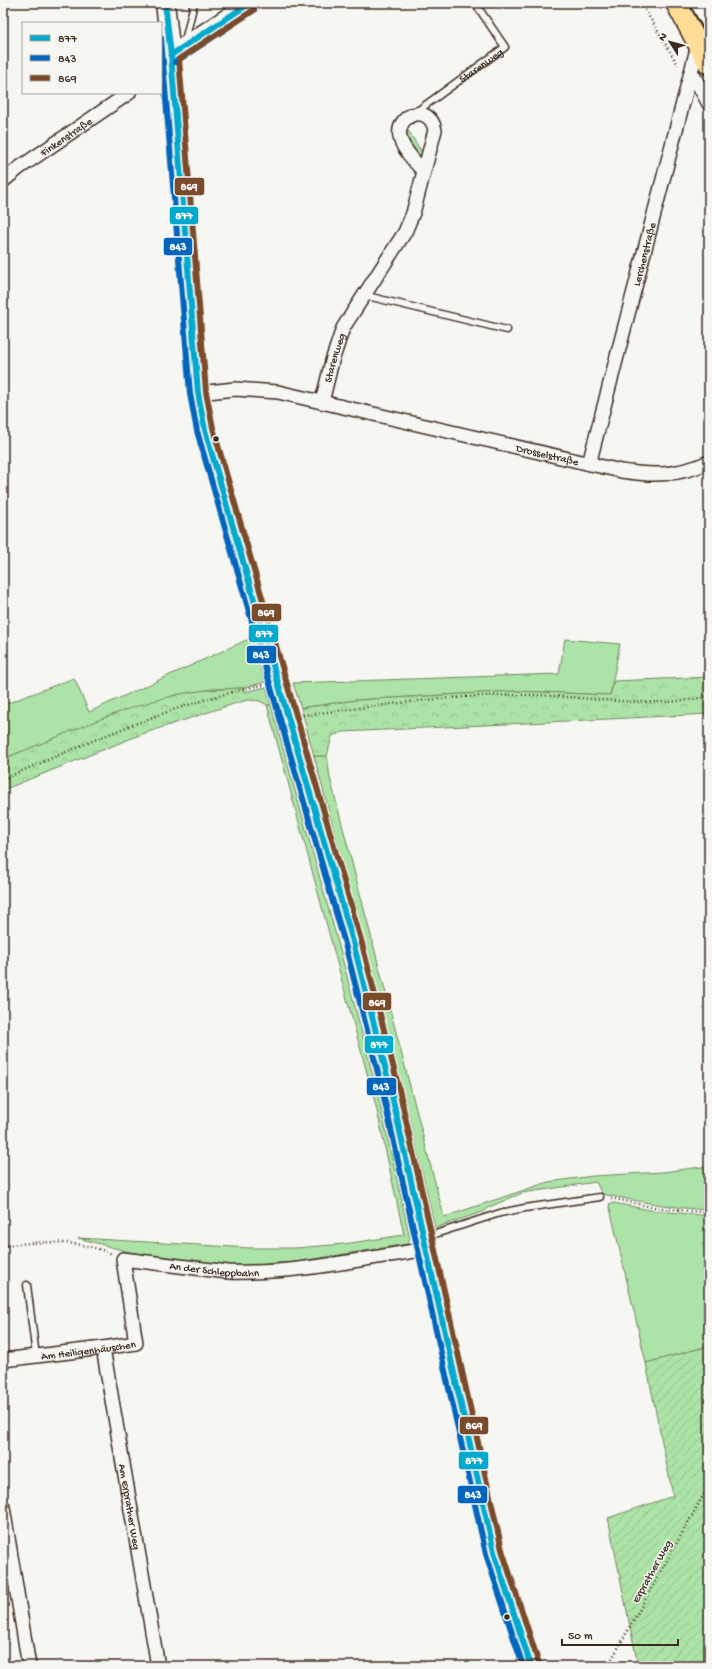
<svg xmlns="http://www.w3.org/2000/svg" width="712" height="1669" font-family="'Gochi Hand',sans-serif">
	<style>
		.grass { fill: #ace3a6; stroke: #748662 }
		.forest { fill: url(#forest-crowns); stroke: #748662 }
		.garden { fill: url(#garden-furrows); stroke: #748662 }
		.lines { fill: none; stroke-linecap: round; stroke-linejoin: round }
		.service-casing { stroke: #3b2a1e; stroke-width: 9 }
		.minor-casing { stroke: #3b2a1e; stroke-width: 16 }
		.secondary-casing { stroke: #3b2a1e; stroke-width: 21 }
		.primary-casing { stroke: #3b2a1e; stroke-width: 23 }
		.path { stroke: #3b2a1e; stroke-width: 2.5; stroke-dasharray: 1 3; stroke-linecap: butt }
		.service { stroke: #f6f6f2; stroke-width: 6 }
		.minor { stroke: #f6f6f2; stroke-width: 13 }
		.secondary { stroke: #f6f6f2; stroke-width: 18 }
		.primary { stroke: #fedd96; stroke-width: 20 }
		.bus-1-casing { stroke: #f6f6f2; stroke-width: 9 }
		.bus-2-casing { stroke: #f6f6f2; stroke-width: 9 }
		.bus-3-casing { stroke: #f6f6f2; stroke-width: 9 }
		.bus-1 { stroke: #00a9ce; stroke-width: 6 }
		.bus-2 { stroke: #0065bd; stroke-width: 6 }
		.bus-3 { stroke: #7a4b2a; stroke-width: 6 }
		.bus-dot { fill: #3b2a1e; stroke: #f6f6f2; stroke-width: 1.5 }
		.labels { text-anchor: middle; stroke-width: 3; stroke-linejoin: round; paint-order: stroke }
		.street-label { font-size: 11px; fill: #3b2a1e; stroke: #f6f6f2 }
		.line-badge { stroke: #f6f6f2; stroke-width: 1.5 }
		.badge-label { font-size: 11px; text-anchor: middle; font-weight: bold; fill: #fff }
	</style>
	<defs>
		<pattern id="forest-crowns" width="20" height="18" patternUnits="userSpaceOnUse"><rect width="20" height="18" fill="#ace3a6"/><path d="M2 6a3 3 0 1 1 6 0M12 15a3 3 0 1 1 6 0" fill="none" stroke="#95c38e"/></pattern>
		<pattern id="garden-furrows" width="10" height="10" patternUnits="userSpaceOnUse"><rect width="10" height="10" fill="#ace3a6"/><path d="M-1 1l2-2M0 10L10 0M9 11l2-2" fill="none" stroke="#95c38e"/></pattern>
	</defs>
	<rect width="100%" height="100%" fill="#f6f6f2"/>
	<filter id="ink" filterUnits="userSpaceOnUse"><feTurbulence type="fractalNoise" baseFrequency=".025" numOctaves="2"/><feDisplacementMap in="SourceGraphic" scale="8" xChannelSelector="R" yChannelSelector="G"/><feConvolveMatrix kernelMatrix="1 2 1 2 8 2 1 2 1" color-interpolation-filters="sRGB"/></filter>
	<g filter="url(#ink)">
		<!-- grass -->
		<g class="grass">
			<path d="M 685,3 L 692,3 L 709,34 L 709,45 Z"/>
			<path d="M 702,69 L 709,82 L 709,92 L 698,72 Z"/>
			<path d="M 407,129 L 423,154 L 421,158 L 406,136 Z"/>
			<path d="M 251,638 L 265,682 L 243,688 L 213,689 L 176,695 L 126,711 L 3,759 L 3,705 L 74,678 L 89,712 Z"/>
			<path d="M 565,639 L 620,644 L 610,695 L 516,691 L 356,700 L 301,708 L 293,683 L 559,674 Z"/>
			<path d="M 267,705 L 271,705 L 339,946 L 377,1091 L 410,1238 L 407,1244 L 289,1263 L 246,1266 L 213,1264 L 129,1252 L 78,1238 L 251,1248 L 296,1248 L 344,1244 L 404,1235 L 376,1106 Z"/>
			<path d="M 314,756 L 327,756 L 330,778 L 444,1217 L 548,1182 L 593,1176 L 663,1172 L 709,1166 L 709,1210 C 673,1208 637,1201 602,1194 L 596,1182 L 522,1193 L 487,1208 L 485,1211 L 435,1228 L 402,1085 Z"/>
			<path d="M 614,1203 L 650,1210 L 709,1216 L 709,1346 L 646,1363 L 609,1204 Z"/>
		</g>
		<!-- forest -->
		<g class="forest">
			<path d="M 709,677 L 709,714 L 343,732 L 332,736 L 327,756 L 314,756 L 301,708 L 356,700 L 516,691 L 610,695 L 614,681 Z"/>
			<path d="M 266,687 L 271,705 L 267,705 L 260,701 L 247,700 L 221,708 L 142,734 L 3,790 L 3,759 C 60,737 116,709 176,695 C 198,690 220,689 243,688 L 245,692 Z"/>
		</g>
		<!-- garden -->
		<path class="garden" d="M 709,1346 L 709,1666 L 638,1666 L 608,1518 L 673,1496 L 646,1363 Z"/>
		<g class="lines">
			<!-- service casing -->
			<g class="service-casing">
				<g id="service">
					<path d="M 185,41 L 194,3"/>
					<path id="s1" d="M 416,112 L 505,47 L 475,3"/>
					<path d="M 363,295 L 507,330"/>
					<path d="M 426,1237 L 500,1213 L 525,1208 L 600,1197"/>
					<path d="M 27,1285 L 36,1356"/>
				</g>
			</g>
			<!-- minor casing -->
			<g class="minor-casing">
				<g id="minor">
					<path d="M 697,3 L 709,24"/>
					<path d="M 692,73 L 709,104"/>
					<path id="s2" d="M 3,181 L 19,168 L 129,93"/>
					<path id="s3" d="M 198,393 L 235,389 L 278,392 L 621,471 C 654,476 678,476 709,462"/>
					<path id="s4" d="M 322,402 L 332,361 L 343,328 L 405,232 L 413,213 L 435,130 C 429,101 392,115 401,141 C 405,152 416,163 424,172"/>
					<path id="s5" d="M 589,464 L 698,45"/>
					<path id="s6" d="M 103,1348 L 158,1666"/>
					<path id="s7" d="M 3,1360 L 103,1348 L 136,1343 L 123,1259 L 228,1272 C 295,1274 362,1259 427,1249"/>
					<path d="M 3,1507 L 29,1666"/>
				</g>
			</g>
			<!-- secondary casing -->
			<g class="secondary-casing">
				<g id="secondary">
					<path d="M 165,3 L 171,55 L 198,393 L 205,430 L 353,942 L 390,1087 L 427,1249 L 482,1503 L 494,1552 L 531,1666"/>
					<path d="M 171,55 L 250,3"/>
				</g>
			</g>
			<!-- primary casing -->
			<g class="primary-casing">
				<path id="primary" d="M 676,3 L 709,64"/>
			</g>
			<!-- path -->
			<g class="path">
				<path d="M 641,3 L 678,65"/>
				<path d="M 303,715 C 379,706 454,694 530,695 C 587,696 654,710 709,696"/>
				<path d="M 3,779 C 88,743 171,704 263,685"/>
				<path d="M 611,1198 L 652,1207 L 709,1213"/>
				<path d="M 3,1246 C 39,1241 77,1239 112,1254"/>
				<path d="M 608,1666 L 709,1485"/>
			</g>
			<!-- service -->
			<use href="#service" class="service"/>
			<!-- minor -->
			<use href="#minor" class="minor"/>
			<!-- secondary -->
			<use href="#secondary" class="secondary"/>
			<!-- primary -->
			<use href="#primary" class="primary"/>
			<!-- bus-1 casing -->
			<g class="bus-1-casing">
				<g id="bus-1">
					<path d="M 165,3 L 171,55 L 198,393 L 205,430 L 353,942 L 390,1087 L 494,1552 L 531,1666"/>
					<path d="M 171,55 L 250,3"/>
				</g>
			</g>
			<!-- bus-2 casing -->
			<g class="bus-2-casing">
				<g id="bus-2">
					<path d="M 161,38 L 190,394 L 197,431 L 345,944 L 382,1089 L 486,1554 L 523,1666"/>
					<path d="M 175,62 L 254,10"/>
				</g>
			</g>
			<!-- bus-3 casing -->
			<g class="bus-3-casing">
				<path id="bus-3" d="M 254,10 L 179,59 L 206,392 L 213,428 L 361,940 L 398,1085 L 502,1550 L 539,1664"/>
			</g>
			<!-- bus-1 -->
			<use href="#bus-1" class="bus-1"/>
			<!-- bus-2 -->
			<use href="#bus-2" class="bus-2"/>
			<!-- bus-3 -->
			<use href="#bus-3" class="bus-3"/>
		</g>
	</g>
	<!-- markers -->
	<g class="bus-dot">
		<circle cx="216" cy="439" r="3.5"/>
		<circle cx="507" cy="1617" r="3.5"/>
	</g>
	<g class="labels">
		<!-- street labels -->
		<g class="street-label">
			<text dy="4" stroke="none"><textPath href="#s1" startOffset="80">Starenweg</textPath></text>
			<text dy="4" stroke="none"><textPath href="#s2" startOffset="77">Finkenstraße</textPath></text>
			<text dy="4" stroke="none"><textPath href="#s5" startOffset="217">Lerchenstraße</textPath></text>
			<text dy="4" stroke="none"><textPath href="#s4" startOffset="46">Starenweg</textPath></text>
			<text dy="4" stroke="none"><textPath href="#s3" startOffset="357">Drosselstraße</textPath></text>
			<text dy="4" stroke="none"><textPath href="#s7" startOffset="311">An der Schleppbahn</textPath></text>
			<text dy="4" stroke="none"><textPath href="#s7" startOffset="86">Am Heiligenhäuschen</textPath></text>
			<text dy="4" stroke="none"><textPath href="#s6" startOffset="161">Am Erprather Weg</textPath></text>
			<text transform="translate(651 1571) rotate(-61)" y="4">Erprather Weg</text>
		</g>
	</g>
	<g class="line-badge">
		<rect x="174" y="177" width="31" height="19" rx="4" fill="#7a4b2a"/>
		<rect x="169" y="206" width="30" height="19" rx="4" fill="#00a9ce"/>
		<rect x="163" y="237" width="30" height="19" rx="4" fill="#0065bd"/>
		<rect x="251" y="603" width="31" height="19" rx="4" fill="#7a4b2a"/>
		<rect x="248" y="624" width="31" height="19" rx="4" fill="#00a9ce"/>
		<rect x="246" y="645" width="31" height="19" rx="4" fill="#0065bd"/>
		<rect x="362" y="992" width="30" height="19" rx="4" fill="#7a4b2a"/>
		<rect x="364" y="1035" width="30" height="19" rx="4" fill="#00a9ce"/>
		<rect x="366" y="1077" width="31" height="19" rx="4" fill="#0065bd"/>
		<rect x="459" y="1416" width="30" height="19" rx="4" fill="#7a4b2a"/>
		<rect x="458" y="1451" width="31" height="19" rx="4" fill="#00a9ce"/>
		<rect x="457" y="1485" width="31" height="19" rx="4" fill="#0065bd"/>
	</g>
	<g class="badge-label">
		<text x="189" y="190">869</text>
		<text x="184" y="219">877</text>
		<text x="178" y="250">843</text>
		<text x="266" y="616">869</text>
		<text x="264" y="637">877</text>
		<text x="261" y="658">843</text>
		<text x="377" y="1006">869</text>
		<text x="379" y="1048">877</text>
		<text x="381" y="1090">843</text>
		<text x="474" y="1429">869</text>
		<text x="474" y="1464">877</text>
		<text x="473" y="1498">843</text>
	</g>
	<!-- margin -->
	<rect width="712" height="1669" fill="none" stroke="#f6f6f2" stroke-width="16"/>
	<rect x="8" y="8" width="696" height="1653" fill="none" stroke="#3b2a1e" stroke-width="1.5" filter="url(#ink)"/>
	<!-- legend -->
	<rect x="22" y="22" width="140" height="72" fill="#f6f6f2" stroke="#aba49d"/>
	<rect x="30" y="35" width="20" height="6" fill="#00a9ce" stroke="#aba49d"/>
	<text x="58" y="42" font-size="12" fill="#3b2a1e">877</text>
	<rect x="30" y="55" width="20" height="6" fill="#0065bd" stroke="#aba49d"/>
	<text x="58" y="62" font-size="12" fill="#3b2a1e">843</text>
	<rect x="30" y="75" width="20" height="6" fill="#7a4b2a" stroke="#aba49d"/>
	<text x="58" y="82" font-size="12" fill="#3b2a1e">869</text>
	<!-- north arrow -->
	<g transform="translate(670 42) rotate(306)" stroke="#f6f6f2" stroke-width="3" paint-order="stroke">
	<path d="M0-3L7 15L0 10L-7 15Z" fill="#3b2a1e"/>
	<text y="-6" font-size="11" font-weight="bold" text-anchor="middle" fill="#3b2a1e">N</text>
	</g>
	<!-- scale -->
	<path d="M562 1639v6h116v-6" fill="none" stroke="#3b2a1e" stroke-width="2"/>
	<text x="568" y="1639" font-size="12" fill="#3b2a1e" stroke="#f6f6f2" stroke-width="3" paint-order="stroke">50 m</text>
</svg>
